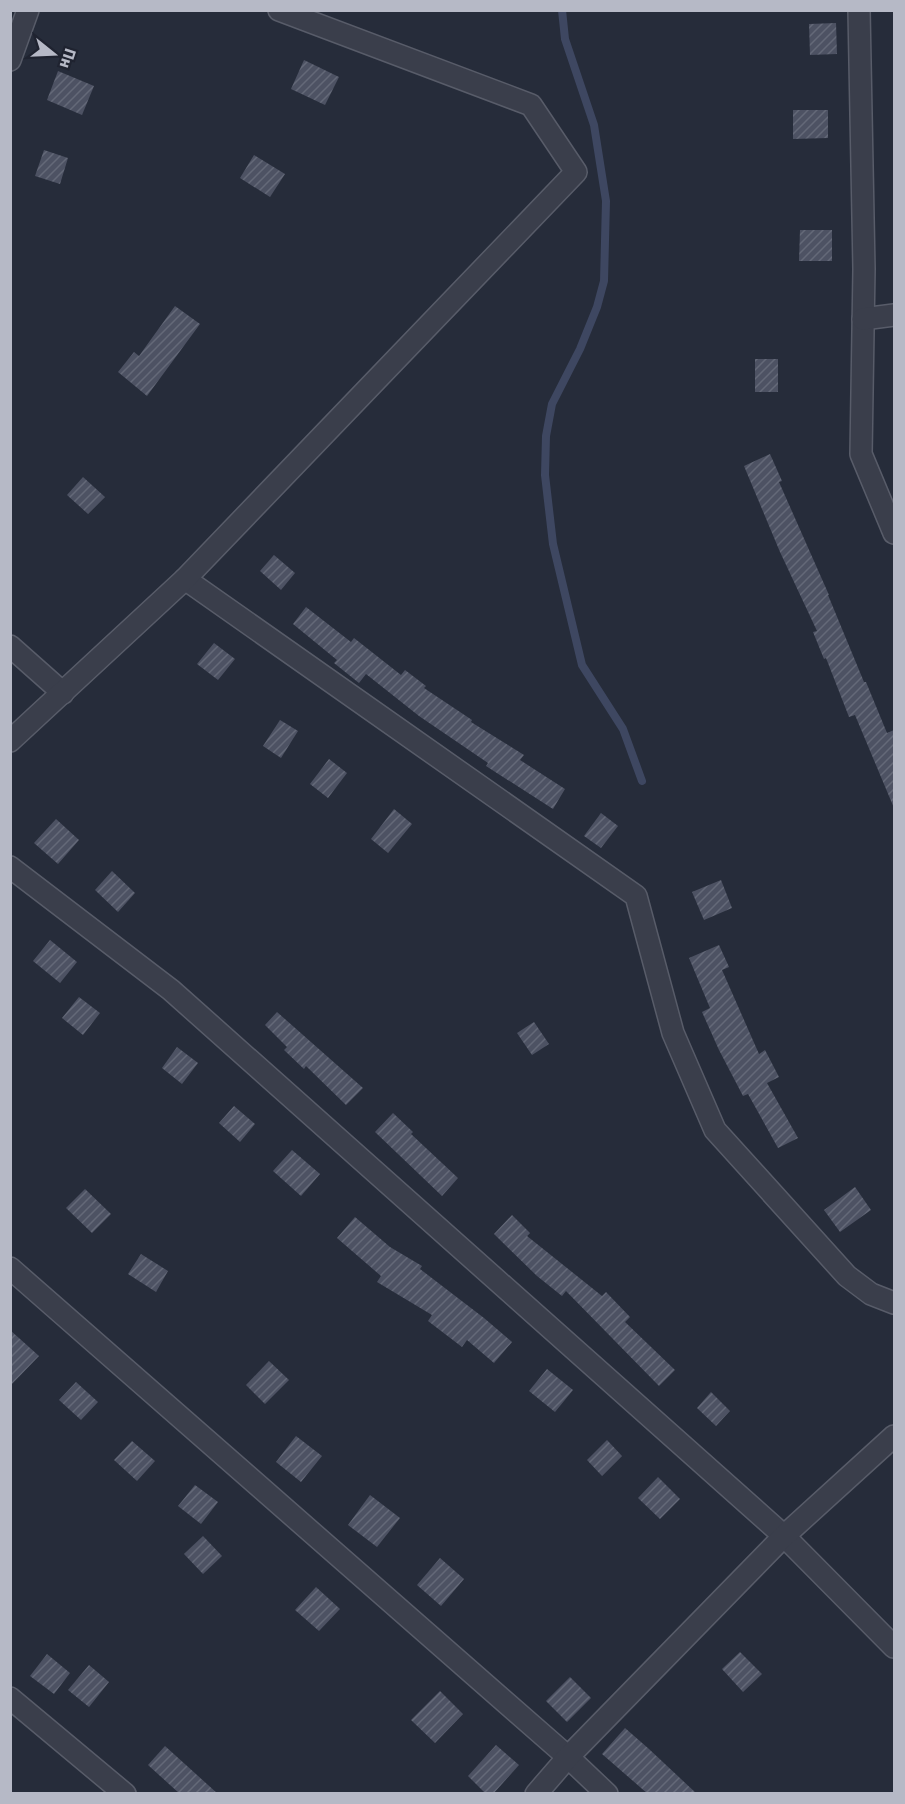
<svg xmlns="http://www.w3.org/2000/svg" width="905" height="1804" font-family="'Fira Sans',sans-serif">
	<style>
		.lines { fill: none; stroke-linecap: round; stroke-linejoin: round }
		.stream { stroke: #3e4761; stroke-width: 8 }
		.building { fill: url(#building-hatch) }
		.minor-casing { stroke: #585c69; stroke-width: 24 }
		.minor { stroke: #3a3e4b; stroke-width: 21 }
	</style>
	<defs>
		<pattern id="building-hatch" width="6" height="6" patternUnits="userSpaceOnUse" patternTransform="scale(1.5)"><rect width="6" height="6" fill="#4d5263"/><path d="M-1 1l2-2M0 6l6-6M5 7l2-2" fill="none" stroke="#646978"/></pattern>
	</defs>
	<rect width="100%" height="100%" fill="#262c3a"/>
	<g class="lines">
		<!-- stream -->
		<path class="stream" d="M 562,10 L 565,39 L 594,125 L 606,201 L 604,281 L 597,307 L 580,349 L 552,404 L 546,436 L 545,475 L 553,544 L 582,665 L 623,729 L 642,781"/>
	</g>
	<!-- building -->
	<g class="building">
		<path d="M 836,23 L 837,54 L 810,55 L 809,24 Z"/>
		<path d="M 304,60 L 339,77 L 325,105 L 291,89 Z"/>
		<path d="M 58,71 L 94,86 L 82,115 L 47,100 Z"/>
		<path d="M 793,110 L 828,110 L 828,138 L 793,139 Z"/>
		<path d="M 44,150 L 68,158 L 60,184 L 35,176 Z"/>
		<path d="M 254,155 L 285,174 L 270,197 L 240,178 Z"/>
		<path d="M 800,230 L 832,230 L 832,261 L 799,261 Z"/>
		<path d="M 175,306 L 200,324 L 147,396 L 118,372 L 134,352 L 139,356 Z"/>
		<rect x="755" y="359" width="23" height="33"/>
		<path d="M 770,454 L 782,481 L 779,482 L 829,595 L 828,595 L 864,682 L 866,682 L 887,733 L 894,730 L 894,808 L 855,715 L 849,717 L 826,658 L 824,659 L 813,632 L 817,631 L 780,552 L 744,466 Z"/>
		<path d="M 83,477 L 105,497 L 88,514 L 67,495 Z"/>
		<path d="M 274,555 L 295,573 L 281,590 L 260,571 Z"/>
		<path d="M 306,607 L 351,642 L 354,638 L 401,675 L 405,670 L 426,686 L 424,688 L 472,720 L 471,722 L 524,755 L 520,760 L 565,789 L 553,809 L 486,766 L 488,763 L 419,716 L 366,674 L 359,683 L 334,663 L 337,660 L 293,624 Z"/>
		<path d="M 214,643 L 235,659 L 218,680 L 197,664 Z"/>
		<path d="M 280,720 L 298,731 L 281,758 L 263,746 Z"/>
		<path d="M 329,759 L 347,773 L 328,798 L 310,784 Z"/>
		<path d="M 394,809 L 412,824 L 388,853 L 371,839 Z"/>
		<path d="M 601,813 L 618,826 L 601,848 L 584,836 Z"/>
		<path d="M 56,819 L 79,840 L 58,864 L 34,843 Z"/>
		<path d="M 112,871 L 135,893 L 118,912 L 95,890 Z"/>
		<path d="M 721,880 L 732,908 L 704,920 L 692,892 Z"/>
		<path d="M 50,940 L 77,962 L 60,983 L 33,961 Z"/>
		<path d="M 719,945 L 729,967 L 722,970 L 759,1054 L 765,1050 L 779,1077 L 767,1083 L 798,1138 L 778,1148 L 748,1094 L 743,1096 L 719,1050 L 702,1012 L 710,1008 L 689,958 Z"/>
		<path d="M 79,997 L 100,1013 L 83,1035 L 62,1018 Z"/>
		<path d="M 277,1012 L 363,1088 L 346,1105 L 306,1066 L 304,1069 L 284,1050 L 287,1047 L 265,1025 Z"/>
		<path d="M 534,1022 L 549,1044 L 532,1055 L 517,1033 Z"/>
		<path d="M 177,1047 L 198,1063 L 182,1084 L 162,1068 Z"/>
		<path d="M 234,1106 L 255,1124 L 240,1142 L 219,1123 Z"/>
		<path d="M 393,1113 L 413,1132 L 411,1134 L 458,1178 L 442,1196 L 375,1132 Z"/>
		<path d="M 292,1150 L 320,1174 L 301,1196 L 273,1171 Z"/>
		<path d="M 855,1187 L 871,1210 L 840,1232 L 824,1210 Z"/>
		<path d="M 85,1189 L 111,1214 L 92,1233 L 66,1208 Z"/>
		<path d="M 512,1215 L 530,1233 L 527,1236 L 602,1296 L 606,1292 L 630,1317 L 625,1322 L 675,1370 L 659,1386 L 566,1291 L 562,1296 L 537,1276 L 494,1234 Z"/>
		<path d="M 355,1217 L 390,1247 L 422,1266 L 420,1269 L 484,1318 L 512,1342 L 494,1363 L 467,1340 L 462,1347 L 428,1321 L 432,1315 L 377,1282 L 381,1276 L 337,1238 Z"/>
		<path d="M 141,1254 L 168,1271 L 156,1292 L 128,1274 Z"/>
		<path d="M 10,1330 L 39,1356 L 10,1386 Z"/>
		<path d="M 269,1361 L 289,1380 L 265,1404 L 246,1385 Z"/>
		<path d="M 547,1369 L 573,1390 L 555,1412 L 529,1391 Z"/>
		<path d="M 76,1382 L 98,1402 L 81,1420 L 59,1400 Z"/>
		<path d="M 711,1392 L 730,1411 L 716,1426 L 697,1408 Z"/>
		<path d="M 296,1436 L 322,1456 L 301,1482 L 276,1462 Z"/>
		<path d="M 607,1440 L 622,1456 L 602,1476 L 587,1460 Z"/>
		<path d="M 132,1441 L 155,1461 L 137,1481 L 114,1460 Z"/>
		<path d="M 658,1477 L 680,1499 L 660,1519 L 638,1498 Z"/>
		<path d="M 195,1485 L 218,1502 L 201,1524 L 178,1506 Z"/>
		<path d="M 370,1495 L 400,1518 L 377,1547 L 348,1525 Z"/>
		<path d="M 203,1536 L 222,1556 L 203,1574 L 184,1554 Z"/>
		<path d="M 440,1558 L 464,1579 L 441,1606 L 417,1585 Z"/>
		<path d="M 316,1587 L 340,1609 L 319,1631 L 295,1610 Z"/>
		<path d="M 740,1652 L 762,1674 L 743,1692 L 722,1669 Z"/>
		<path d="M 47,1654 L 70,1673 L 54,1694 L 30,1676 Z"/>
		<path d="M 89,1665 L 109,1682 L 89,1707 L 68,1690 Z"/>
		<path d="M 570,1677 L 591,1698 L 567,1722 L 546,1701 Z"/>
		<path d="M 440,1691 L 463,1714 L 435,1743 L 411,1720 Z"/>
		<path d="M 625,1728 L 649,1749 L 697,1794 L 648,1794 L 602,1754 Z"/>
		<path d="M 496,1745 L 519,1765 L 493,1794 L 486,1794 L 468,1776 Z"/>
		<path d="M 165,1746 L 218,1794 L 180,1794 L 148,1765 Z"/>
	</g>
	<g class="lines">
		<!-- minor casing -->
		<g class="minor-casing">
			<g id="minor">
				<path d="M 859,10 L 864,269 L 861,454 L 894,533"/>
				<path d="M 10,60 L 28,10"/>
				<path d="M 863,319 L 894,315"/>
				<path d="M 185,579 L 636,896 L 673,1033 L 715,1130 L 847,1276 L 871,1294 L 894,1303"/>
				<path d="M 10,646 L 63,693"/>
				<path d="M 10,741 L 185,579 L 576,172 L 531,105 L 279,10"/>
				<path d="M 10,867 L 171,990 L 784,1536 L 894,1647"/>
				<path d="M 10,1268 L 568,1757 L 607,1794"/>
				<path d="M 10,1698 L 125,1794"/>
				<path d="M 536,1794 L 568,1757 L 784,1536 L 894,1436"/>
			</g>
		</g>
		<!-- minor -->
		<use href="#minor" class="minor"/>
	</g>
	<!-- border -->
	<rect width="905" height="1804" fill="none" stroke="#b6b9c6" stroke-width="24"/>
	<!-- north arrow -->
	<g transform="translate(54 54) rotate(108)" stroke="#1f2330" stroke-width="4.5" paint-order="stroke">
	<path d="M0-4.5L10 22L0 15L-10 22Z" fill="#b6b9c6"/>
	<text y="-9" font-size="16" font-weight="bold" text-anchor="middle" fill="#b6b9c6">Пн</text>
	</g>
</svg>
